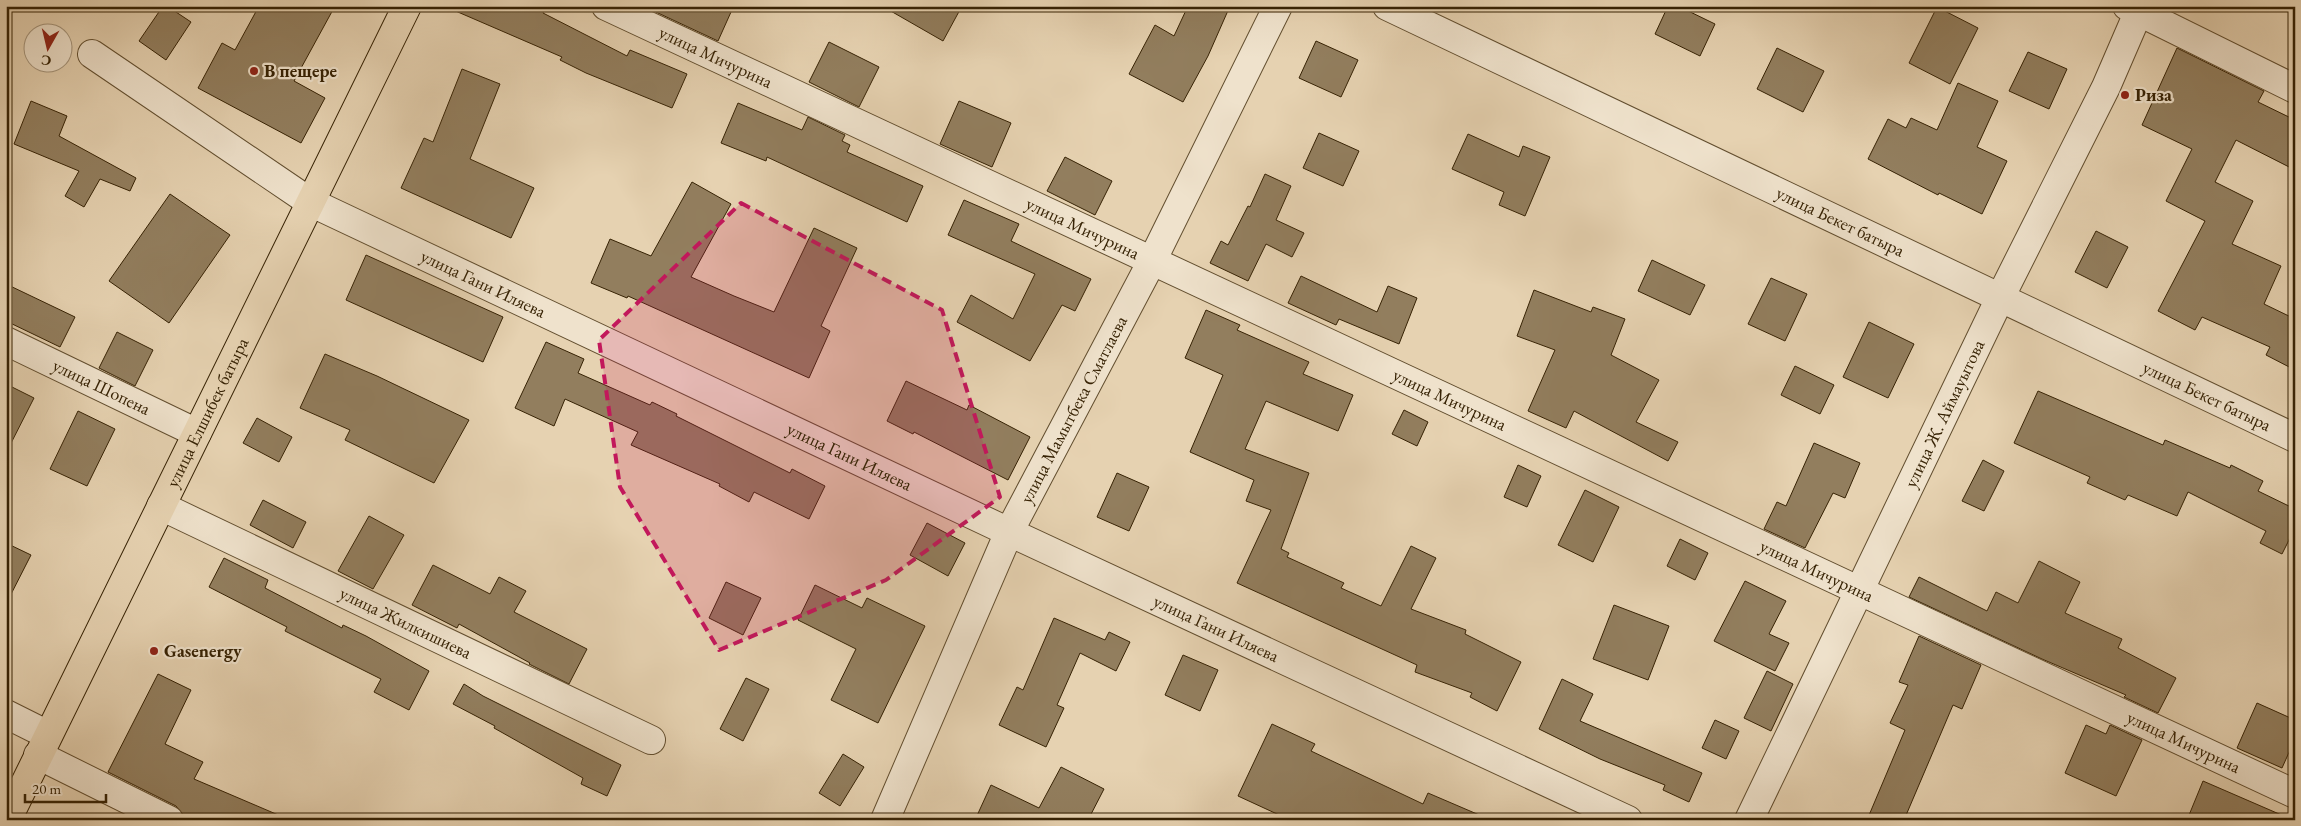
<svg xmlns="http://www.w3.org/2000/svg" width="2301" height="826" font-family="'EB Garamond',serif">
	<style>
		.building { fill: #927e5e; stroke: #362204 }
		.lines { fill: none; stroke-linecap: round; stroke-linejoin: round }
		.minor-casing { stroke: #624e2f; stroke-width: 30 }
		.major-casing { stroke: #362204; stroke-width: 30 }
		.minor { stroke: #efe2cc; stroke-width: 28 }
		.major { stroke: #e6d2b1; stroke-width: 28 }
		.marked { fill: #c2185b; fill-opacity: 0.2; stroke: #c2185b; stroke-width: 4; stroke-dasharray: 10 6; stroke-linejoin: round }
		.poi-dot { fill: #8f2418; stroke: #efe2cc; stroke-width: 2 }
		.labels { text-anchor: middle; stroke-width: 4.5; stroke-linejoin: round; paint-order: stroke }
		.street-label { font-size: 18px; fill: #362204; stroke: #efe2cc }
		.poi-label { font-size: 18px; font-weight: bold; fill: #362204; stroke: #efe2cc; text-anchor: start }
	</style>
	<rect width="100%" height="100%" fill="#e6d2b1"/>
	<filter id="stains"><feTurbulence type="fractalNoise" baseFrequency=".004" numOctaves="4"/><feColorMatrix values="0 0 0 0 .2 0 0 0 0 .09 0 0 0 0 .02 0 0 0 .5 -.17"/></filter>
	<radialGradient id="worn" r=".72"><stop offset=".6" stop-color="#630" stop-opacity="0"/><stop offset="1" stop-color="#630" stop-opacity=".3"/></radialGradient>
	<!-- building -->
	<g class="building">
		<path d="M 163,6 L 167,6 L 191,22 L 166,60 L 139,41 Z"/>
		<path d="M 259,6 L 335,6 L 294,81 L 325,98 L 301,143 L 198,88 L 222,43 L 235,50 Z"/>
		<path d="M 444,6 L 546,6 L 543,13 L 627,56 L 630,50 L 687,74 L 672,108 L 586,73 L 560,60 L 562,57 Z"/>
		<path d="M 643,6 L 717,6 L 731,12 L 718,41 Z"/>
		<path d="M 882,6 L 962,6 L 943,41 Z"/>
		<path d="M 1188,6 L 1230,6 L 1208,56 L 1183,102 L 1129,74 L 1155,25 L 1174,36 Z"/>
		<path d="M 1668,6 L 1678,6 L 1715,24 L 1700,56 L 1655,34 Z"/>
		<path d="M 1937,7 L 1978,28 L 1950,84 L 1909,63 Z"/>
		<path d="M 1316,41 L 1358,60 L 1341,97 L 1299,78 Z"/>
		<path d="M 829,42 L 879,67 L 859,107 L 809,82 Z"/>
		<path d="M 1777,48 L 1824,71 L 1803,112 L 1757,89 Z"/>
		<path d="M 2177,48 L 2264,91 L 2258,102 L 2295,120 L 2295,170 L 2236,140 L 2215,182 L 2253,201 L 2232,244 L 2281,266 L 2264,304 L 2295,319 L 2295,370 L 2266,355 L 2270,347 L 2202,317 L 2195,330 L 2158,311 L 2205,221 L 2166,201 L 2192,149 L 2142,125 Z"/>
		<path d="M 2028,52 L 2067,69 L 2049,109 L 2009,91 Z"/>
		<path d="M 462,69 L 500,84 L 470,159 L 534,188 L 511,238 L 401,188 L 424,138 L 433,142 Z"/>
		<path d="M 1958,83 L 1998,101 L 1977,147 L 2007,161 L 1982,214 L 1939,193 L 1938,195 L 1868,159 L 1888,119 L 1906,128 L 1911,118 L 1937,130 Z"/>
		<path d="M 31,101 L 67,116 L 59,136 L 136,178 L 130,191 L 100,179 L 84,207 L 65,196 L 79,171 L 14,144 Z"/>
		<path d="M 959,101 L 1011,123 L 992,167 L 940,144 Z"/>
		<path d="M 738,103 L 802,130 L 808,117 L 845,135 L 842,141 L 850,145 L 847,152 L 923,186 L 907,222 L 767,157 L 766,161 L 721,143 Z"/>
		<path d="M 1319,133 L 1359,151 L 1343,186 L 1303,168 Z"/>
		<path d="M 1468,134 L 1519,157 L 1523,146 L 1550,157 L 1525,216 L 1499,205 L 1504,192 L 1452,169 Z"/>
		<path d="M 1065,157 L 1112,181 L 1095,215 L 1047,191 Z"/>
		<path d="M 1265,174 L 1291,186 L 1276,220 L 1304,233 L 1292,257 L 1266,244 L 1248,281 L 1210,263 L 1221,241 L 1228,245 L 1248,206 L 1250,207 Z"/>
		<path d="M 692,182 L 731,204 L 691,277 L 734,296 L 774,312 L 814,228 L 857,248 L 821,326 L 830,331 L 809,378 L 628,296 L 627,298 L 591,283 L 610,239 L 651,256 Z"/>
		<path d="M 170,194 L 230,235 L 169,323 L 109,281 Z"/>
		<path d="M 964,200 L 1019,224 L 1011,241 L 1091,279 L 1075,311 L 1062,305 L 1030,361 L 957,322 L 971,295 L 1013,319 L 1035,274 L 948,235 Z"/>
		<path d="M 2096,231 L 2128,247 L 2107,288 L 2075,272 Z"/>
		<path d="M 366,255 L 503,317 L 483,362 L 346,300 Z"/>
		<path d="M 1652,260 L 1705,285 L 1690,315 L 1638,291 Z"/>
		<path d="M 1301,276 L 1377,312 L 1388,286 L 1417,298 L 1399,344 L 1339,319 L 1336,325 L 1288,303 Z"/>
		<path d="M 1771,278 L 1807,294 L 1785,341 L 1748,324 Z"/>
		<path d="M 6,284 L 75,317 L 60,347 L 6,321 Z"/>
		<path d="M 1534,290 L 1591,312 L 1593,307 L 1625,319 L 1611,355 L 1659,380 L 1636,422 L 1678,442 L 1668,461 L 1574,411 L 1566,428 L 1528,411 L 1555,350 L 1517,336 Z"/>
		<path d="M 1206,310 L 1240,325 L 1237,330 L 1309,362 L 1303,374 L 1353,395 L 1338,431 L 1266,401 L 1245,449 L 1309,473 L 1281,549 L 1289,553 L 1287,557 L 1344,583 L 1341,588 L 1381,606 L 1411,546 L 1436,558 L 1411,609 L 1466,630 L 1465,634 L 1521,662 L 1497,711 L 1470,697 L 1472,693 L 1415,672 L 1417,665 L 1237,583 L 1271,510 L 1246,501 L 1254,480 L 1190,452 L 1223,375 L 1185,358 Z"/>
		<path d="M 1869,322 L 1914,344 L 1888,398 L 1843,377 Z"/>
		<path d="M 117,332 L 153,350 L 135,386 L 99,368 Z"/>
		<path d="M 546,342 L 584,359 L 578,373 L 650,405 L 652,402 L 677,414 L 676,416 L 790,473 L 792,469 L 825,486 L 809,519 L 754,492 L 749,502 L 719,486 L 720,484 L 631,445 L 638,432 L 565,399 L 554,426 L 515,408 Z"/>
		<path d="M 325,354 L 377,376 L 469,420 L 434,483 L 345,440 L 350,430 L 300,408 Z"/>
		<path d="M 1795,366 L 1834,385 L 1820,414 L 1781,395 Z"/>
		<path d="M 906,381 L 967,410 L 969,405 L 1030,437 L 1008,480 L 914,432 L 913,434 L 887,421 Z"/>
		<path d="M 6,384 L 34,398 L 6,453 Z"/>
		<path d="M 2038,391 L 2163,445 L 2165,440 L 2230,468 L 2231,465 L 2263,481 L 2258,491 L 2295,509 L 2295,528 L 2282,554 L 2260,543 L 2266,531 L 2188,492 L 2177,516 L 2128,495 L 2125,500 L 2087,483 L 2090,477 L 2014,443 Z"/>
		<path d="M 1404,410 L 1428,422 L 1417,446 L 1392,434 Z"/>
		<path d="M 78,411 L 115,429 L 87,486 L 50,469 Z"/>
		<path d="M 257,418 L 292,437 L 279,462 L 243,443 Z"/>
		<path d="M 1814,443 L 1860,463 L 1845,498 L 1833,493 L 1805,548 L 1764,529 L 1777,502 L 1786,506 Z"/>
		<path d="M 1983,460 L 2004,471 L 1984,511 L 1962,501 Z"/>
		<path d="M 1518,465 L 1541,476 L 1527,507 L 1504,497 Z"/>
		<path d="M 1117,473 L 1149,487 L 1129,531 L 1097,517 Z"/>
		<path d="M 1585,490 L 1619,507 L 1593,562 L 1558,545 Z"/>
		<path d="M 263,500 L 306,522 L 293,548 L 250,525 Z"/>
		<path d="M 369,516 L 404,535 L 373,589 L 338,571 Z"/>
		<path d="M 927,523 L 965,543 L 948,576 L 910,555 Z"/>
		<path d="M 1680,539 L 1708,553 L 1695,580 L 1667,566 Z"/>
		<path d="M 6,543 L 31,555 L 6,604 Z"/>
		<path d="M 224,558 L 268,580 L 265,588 L 342,628 L 343,625 L 366,636 L 429,671 L 409,710 L 374,692 L 381,679 L 285,631 L 287,627 L 209,587 Z"/>
		<path d="M 2039,561 L 2080,582 L 2065,613 L 2122,639 L 2118,648 L 2176,678 L 2158,713 L 2124,697 L 2126,695 L 2042,659 L 1909,597 L 1919,577 L 1987,611 L 1996,592 L 2018,603 Z"/>
		<path d="M 433,565 L 490,594 L 499,577 L 526,591 L 514,612 L 587,649 L 569,684 L 529,664 L 530,663 L 459,624 L 457,628 L 412,605 Z"/>
		<path d="M 1745,581 L 1786,601 L 1769,634 L 1789,643 L 1775,671 L 1714,641 Z"/>
		<path d="M 726,582 L 761,598 L 743,635 L 709,618 Z"/>
		<path d="M 815,585 L 862,608 L 867,598 L 925,626 L 878,723 L 831,700 L 856,649 L 798,620 Z"/>
		<path d="M 1614,605 L 1669,626 L 1648,680 L 1593,659 Z"/>
		<path d="M 1054,618 L 1105,640 L 1109,632 L 1130,642 L 1116,671 L 1080,653 L 1057,705 L 1064,708 L 1046,747 L 999,725 L 1017,687 L 1023,690 Z"/>
		<path d="M 1919,636 L 1981,665 L 1962,709 L 1953,705 L 1904,820 L 1867,820 L 1905,730 L 1890,723 L 1908,685 L 1899,682 Z"/>
		<path d="M 1183,655 L 1218,670 L 1200,711 L 1165,695 Z"/>
		<path d="M 1767,671 L 1793,684 L 1771,731 L 1744,718 Z"/>
		<path d="M 158,674 L 191,690 L 165,744 L 203,762 L 194,779 L 290,820 L 194,820 L 183,815 L 176,806 L 108,772 Z"/>
		<path d="M 746,678 L 769,689 L 743,741 L 720,729 Z"/>
		<path d="M 1562,679 L 1593,694 L 1580,721 L 1702,773 L 1689,802 L 1663,790 L 1665,785 L 1600,759 L 1539,729 Z"/>
		<path d="M 464,684 L 483,696 L 621,765 L 607,796 L 581,784 L 583,778 L 494,728 L 495,726 L 453,704 Z"/>
		<path d="M 2257,703 L 2295,720 L 2295,739 L 2282,768 L 2237,748 Z"/>
		<path d="M 1715,720 L 1739,731 L 1726,759 L 1702,748 Z"/>
		<path d="M 1272,724 L 1315,744 L 1311,751 L 1423,804 L 1428,793 L 1491,820 L 1290,820 L 1238,796 Z"/>
		<path d="M 2086,725 L 2106,734 L 2110,725 L 2142,740 L 2116,796 L 2065,773 Z"/>
		<path d="M 843,754 L 864,767 L 840,806 L 819,793 Z"/>
		<path d="M 1061,767 L 1104,789 L 1088,820 L 975,820 L 991,785 L 1039,808 Z"/>
		<path d="M 2203,781 L 2293,820 L 2187,820 Z"/>
	</g>
	<g class="lines">
		<!-- minor casing -->
		<g class="minor-casing">
			<g id="minor">
				<path id="s1" d="M 606,6 L 2295,794"/>
				<path id="s2" d="M 1387,6 L 2295,438"/>
				<path d="M 2127,6 L 2295,89"/>
				<path id="s3" d="M 92,54 L 310,202 L 1009,532 L 1628,820"/>
				<path id="s4" d="M 6,341 L 197,433"/>
				<path id="s5" d="M 161,506 L 651,740"/>
				<path d="M 6,714 L 48,735"/>
				<path d="M 38,755 L 169,820"/>
				<path id="s6" d="M 885,820 L 1009,532 L 1152,261 L 1278,6"/>
				<path id="s7" d="M 1749,820 L 2000,298 L 2106,87 L 2141,6"/>
			</g>
		</g>
		<!-- major casing -->
		<g class="major-casing">
			<g id="major">
				<path id="s8" d="M 7,820 L 407,6"/>
			</g>
		</g>
		<!-- minor -->
		<use href="#minor" class="minor"/>
		<!-- major -->
		<use href="#major" class="major"/>
	</g>
	<!-- marked area -->
	<path class="marked" d="M 741,203 L 942,310 L 1000,497 L 886,580 L 719,650 L 620,487 L 599,340 Z"/>
	<!-- markers -->
	<g class="poi-dot">
		<circle cx="254" cy="71" r="5"/>
		<circle cx="2125" cy="95" r="5"/>
		<circle cx="154" cy="651" r="5"/>
	</g>
	<g class="labels">
		<!-- street labels -->
		<g class="street-label">
			<text dy="6" stroke="none"><textPath href="#s1" startOffset="121">улица Мичурина</textPath></text>
			<text dy="6" stroke="none"><textPath href="#s2" startOffset="502">улица Бекет батыра</textPath></text>
			<text dy="6" stroke="none"><textPath href="#s1" startOffset="526">улица Мичурина</textPath></text>
			<text dy="6" stroke="none"><textPath href="#s3" startOffset="455">улица Гани Иляева</textPath></text>
			<text dy="6" stroke="none"><textPath href="#s4" startOffset="106">улица Шопена</textPath></text>
			<text dy="6" stroke="none"><textPath href="#s2" startOffset="908">улица Бекет батыра</textPath></text>
			<text dy="6" stroke="none"><textPath href="#s1" startOffset="931">улица Мичурина</textPath></text>
			<text dy="6" stroke="none"><textPath href="#s6" startOffset="452">улица Мамытбека Сматлаева</textPath></text>
			<text dy="6" stroke="none"><textPath href="#s8" startOffset="454">улица Елшибек батыра</textPath></text>
			<text dy="6" stroke="none"><textPath href="#s7" startOffset="451">улица Ж. Аймауытова</textPath></text>
			<text dy="6" stroke="none"><textPath href="#s3" startOffset="860">улица Гани Иляева</textPath></text>
			<text dy="6" stroke="none"><textPath href="#s1" startOffset="1336">улица Мичурина</textPath></text>
			<text dy="6" stroke="none"><textPath href="#s5" startOffset="271">улица Жилкишиева</textPath></text>
			<text dy="6" stroke="none"><textPath href="#s3" startOffset="1265">улица Гани Иляева</textPath></text>
			<text dy="6" stroke="none"><textPath href="#s1" startOffset="1741">улица Мичурина</textPath></text>
		</g>
		<!-- poi labels -->
		<g class="poi-label">
			<text x="264" y="77">В пещере</text>
			<text x="2135" y="101">Риза</text>
			<text x="164" y="657">Gasenergy</text>
		</g>
	</g>
	<!-- margin -->
	<rect width="2301" height="826" fill="none" stroke="#e6d2b1" stroke-width="25"/>
	<rect x="8" y="8" width="2286" height="811" fill="none" stroke="#362204" stroke-width="2.5"/>
	<rect x="12" y="12" width="2276" height="801" fill="none" stroke="#362204"/>
	<!-- north arrow -->
	<g transform="translate(48 48) rotate(188)"><circle r="24" fill="#efe2cc" stroke="#a5957c"/>
	<path d="M0-4L9 19L0 12L-9 19Z" fill="#8f2418"/>
	<text y="-8" font-size="14" font-weight="bold" text-anchor="middle" fill="#362204">С</text>
	</g>
	<!-- scale -->
	<path d="M25 794v8h81v-8" fill="none" stroke="#362204" stroke-width="2.5"/>
	<text x="32" y="794" font-size="15" fill="#362204" stroke="#efe2cc" stroke-width="4" paint-order="stroke">20 m</text>
	<rect width="100%" height="100%" filter="url(#stains)"/>
	<rect width="100%" height="100%" fill="url(#worn)"/>
</svg>
